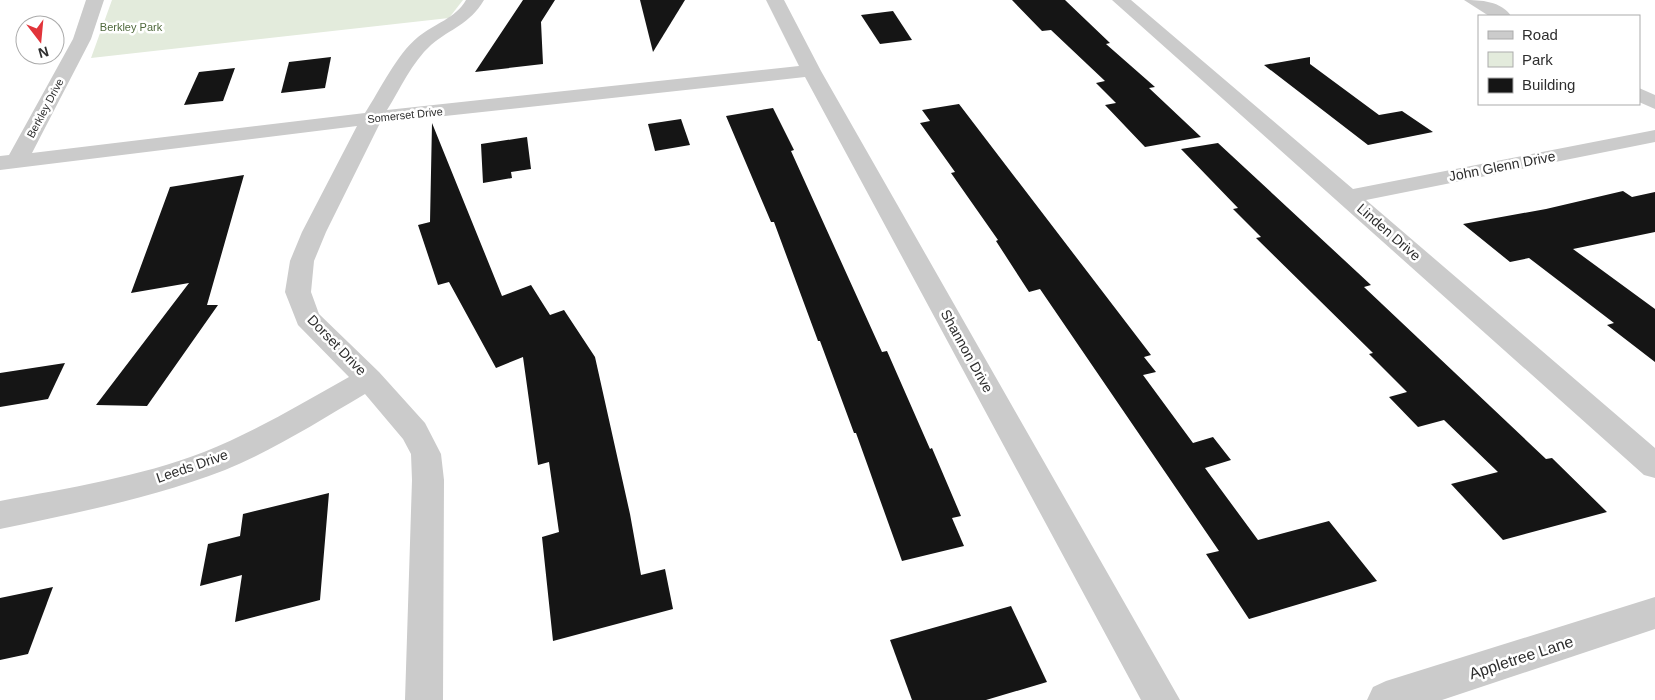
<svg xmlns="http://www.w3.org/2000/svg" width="1655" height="700" font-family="Arial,sans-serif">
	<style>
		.green { fill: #e3ebdc }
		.building { fill: #151515 }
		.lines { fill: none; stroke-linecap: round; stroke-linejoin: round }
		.minor { fill: #cbcbcb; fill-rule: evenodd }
		.labels { text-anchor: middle; stroke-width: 5; stroke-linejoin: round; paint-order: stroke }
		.far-park-label { font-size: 11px; fill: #4f693c; stroke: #fff }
		.far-street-label { font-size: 11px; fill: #2e2e2e; stroke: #fff }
		.street-label { font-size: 14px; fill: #2e2e2e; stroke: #fff }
		.near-street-label { font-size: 16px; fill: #2e2e2e; stroke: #fff }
	</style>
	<rect width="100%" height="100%" fill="#fff"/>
	<!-- green -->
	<path class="green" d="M 112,0 L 463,0 L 449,18 L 91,58 Z"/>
	<!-- building -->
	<g class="building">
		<path d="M 523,0 L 555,0 L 541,22 L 543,64 L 475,72 Z"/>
		<path d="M 640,0 L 685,0 L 653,52 Z"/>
		<path d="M 1012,0 L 1065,0 L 1110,43 L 1106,44 L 1155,87 L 1149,88 L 1201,137 L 1145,147 L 1105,105 L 1116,103 L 1096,83 L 1105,81 L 1051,30 L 1042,31 Z"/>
		<path d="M 893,11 L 912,40 L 880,44 L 861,15 Z"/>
		<path d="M 331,57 L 325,88 L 281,93 L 289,62 Z"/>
		<path d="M 1310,57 L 1310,64 L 1379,115 L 1402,111 L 1433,132 L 1368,145 L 1264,65 Z"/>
		<path d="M 235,68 L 223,101 L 184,105 L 199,72 Z"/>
		<path d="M 959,104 L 1151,355 L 1144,357 L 1156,372 L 1143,375 L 1193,443 L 1213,437 L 1231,460 L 1205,468 L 1258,540 L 1329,521 L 1377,581 L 1249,619 L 1206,554 L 1219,551 L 1040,289 L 1029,292 L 996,241 L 998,240 L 951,173 L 955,172 L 920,123 L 930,121 L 922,110 Z"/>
		<path d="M 773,108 L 794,150 L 791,151 L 882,352 L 887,351 L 930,449 L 932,448 L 961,516 L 952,518 L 964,546 L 902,561 L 856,433 L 854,433 L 820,341 L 818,341 L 774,222 L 771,222 L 726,116 Z"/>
		<path d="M 681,119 L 690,145 L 655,151 L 648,124 Z"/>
		<path d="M 432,123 L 502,296 L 531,285 L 550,315 L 564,310 L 595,357 L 630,514 L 641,575 L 665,569 L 673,609 L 553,641 L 542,537 L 559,532 L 549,462 L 538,465 L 523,357 L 496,368 L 449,282 L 438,285 L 418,225 L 430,222 Z"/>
		<path d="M 527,137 L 531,169 L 511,172 L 512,178 L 483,183 L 481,144 Z"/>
		<path d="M 1218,143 L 1371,285 L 1364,287 L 1546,459 L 1552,458 L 1607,512 L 1503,540 L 1451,484 L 1498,472 L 1444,420 L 1418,427 L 1389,397 L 1407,392 L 1369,354 L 1373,353 L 1256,238 L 1261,237 L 1233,209 L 1238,208 L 1181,149 Z"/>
		<path d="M 244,175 L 207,305 L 218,305 L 147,406 L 96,405 L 189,283 L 131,293 L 170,187 Z"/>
		<path d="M 1623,191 L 1632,197 L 1655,192 L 1655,232 L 1573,249 L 1655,309 L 1655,362 L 1607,325 L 1614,323 L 1529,258 L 1510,262 L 1463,224 L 1546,209 Z"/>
		<path d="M 65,363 L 48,399 L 0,407 L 0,373 Z"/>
		<path d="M 329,493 L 320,600 L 235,622 L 242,575 L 200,586 L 208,544 L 240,536 L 243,514 Z"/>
		<path d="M 53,587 L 28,654 L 0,660 L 0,598 Z"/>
		<path d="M 1011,606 L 1047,682 L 986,700 L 912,700 L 890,640 Z"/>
	</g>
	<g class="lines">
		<!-- minor -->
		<g class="minor">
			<path d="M 86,0 L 104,0 L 91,39 L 32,153 L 365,113 C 380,90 397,54 418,37 C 434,24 456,18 466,0 L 484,0 C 469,25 451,28 431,45 C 412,62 400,89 387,110 L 799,66 L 766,0 L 784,0 L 821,71 L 1180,700 L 1141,700 L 805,77 L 380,123 L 326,232 L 314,261 L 311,292 L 319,314 L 379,372 L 425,423 L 441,454 L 444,480 L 443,700 L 405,700 L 412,480 L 411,454 L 403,439 L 365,394 C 319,421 274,450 225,470 C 152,498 76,513 0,529 L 0,501 C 68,488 139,477 204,452 C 255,432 302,403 349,377 L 298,325 L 285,292 L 290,261 L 302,232 L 357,126 L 0,170 L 0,156 L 9,155 L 73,39 Z"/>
			<path d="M 1112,0 L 1131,0 L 1353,189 L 1655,130 L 1655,142 L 1366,200 L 1655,448 L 1655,478 L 1644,475 Z"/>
			<path d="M 1464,0 C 1481,0 1501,1 1511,16 L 1489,16 Z"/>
			<path d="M 1639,88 L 1655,95 L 1655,109 L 1639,102 Z"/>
			<path d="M 1655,597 L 1655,629 L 1442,700 L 1367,700 L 1373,687 L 1386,681 Z"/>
		</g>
	</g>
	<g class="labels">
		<!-- far-park labels -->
		<g class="far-park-label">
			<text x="131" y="31">Berkley Park</text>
		</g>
		<!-- far-street labels -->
		<g class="far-street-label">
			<text transform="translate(45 108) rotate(-62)" y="4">Berkley Drive</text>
			<text transform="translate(405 115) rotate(-6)" y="4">Somerset Drive</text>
		</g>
		<!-- street labels -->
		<g class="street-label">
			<text transform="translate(1502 166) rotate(-11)" y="5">John Glenn Drive</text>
			<text transform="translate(1389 232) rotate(41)" y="5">Linden Drive</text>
			<text transform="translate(337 345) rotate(46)" y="5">Dorset Drive</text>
			<text transform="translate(967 351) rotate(61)" y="5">Shannon Drive</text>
			<text transform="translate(192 466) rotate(-19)" y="5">Leeds Drive</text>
		</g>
		<!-- near-street labels -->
		<g class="near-street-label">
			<text transform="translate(1521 657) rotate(-18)" y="6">Appletree Lane</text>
		</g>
	</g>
	<!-- legend -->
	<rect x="1478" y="15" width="162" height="90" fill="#ffffff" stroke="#ababab"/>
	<rect x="1488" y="31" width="25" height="8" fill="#cbcbcb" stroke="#ababab"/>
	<text x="1522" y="40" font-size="15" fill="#2e2e2e">Road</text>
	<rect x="1488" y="52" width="25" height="15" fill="#e3ebdc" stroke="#ababab"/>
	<text x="1522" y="65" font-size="15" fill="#2e2e2e">Park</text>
	<rect x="1488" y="78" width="25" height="15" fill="#151515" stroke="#ababab"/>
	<text x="1522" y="90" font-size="15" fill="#2e2e2e">Building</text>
	<!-- north arrow -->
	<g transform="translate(40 40) rotate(164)"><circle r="24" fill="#ffffff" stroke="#ababab"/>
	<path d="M0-4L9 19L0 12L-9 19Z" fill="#e1343a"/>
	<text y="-8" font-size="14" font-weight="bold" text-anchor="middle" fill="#2e2e2e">N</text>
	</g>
</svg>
